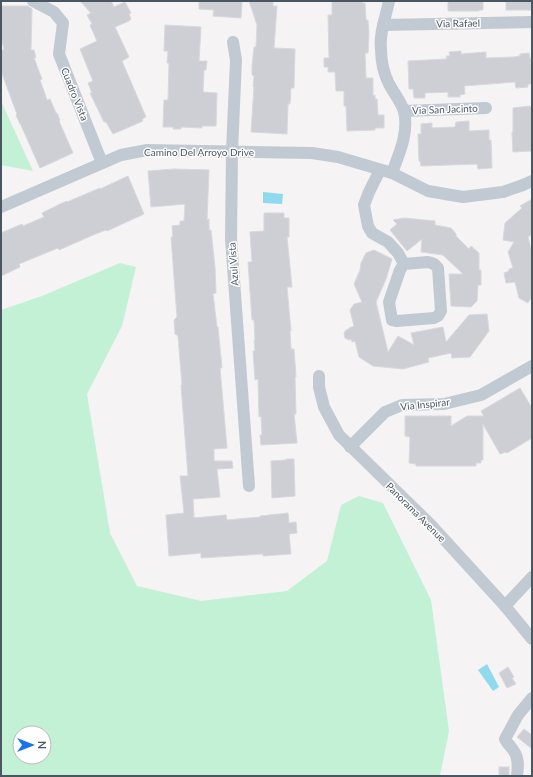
<svg xmlns="http://www.w3.org/2000/svg" width="533" height="777" font-family="Lato,sans-serif">
	<style>
		.green { fill: #c3f1d5; fill-rule: evenodd }
		.water { fill: #90daee }
		.building { fill: #cdcfd5; stroke: #d7d9de }
		.lines { fill: none; stroke-linecap: round; stroke-linejoin: round }
		.minor { stroke: #c1cad2; stroke-width: 12 }
		.labels { text-anchor: middle; stroke-width: 3; stroke-linejoin: round; paint-order: stroke }
		.street-label { font-size: 10px; fill: #4a5661; stroke: #fff }
	</style>
	<rect width="100%" height="100%" fill="#f5f3f3"/>
	<!-- green -->
	<g class="green">
		<path d="M 1,101 L 33,171 L 1,165 Z"/>
		<path d="M 120,263 L 136,267 L 122,326 L 87,394 L 110,533 L 137,586 L 201,601 L 287,591 L 327,561 L 341,505 L 359,496 L 383,503 L 431,600 L 449,731 L 440,776 L 1,776 L 1,310 L 42,296 ZM 20,733 L 44,733 L 44,757 L 20,757 Z"/>
	</g>
	<!-- water -->
	<g class="water">
		<path d="M 263,192 L 283,194 L 282,204 L 263,203 Z"/>
		<path d="M 487,664 L 499,687 L 493,691 L 478,670 Z"/>
	</g>
	<!-- building -->
	<g class="building">
		<path d="M 80,1 L 111,1 L 114,7 L 125,2 L 131,13 L 129,14 L 131,19 L 129,21 L 115,27 L 129,57 L 122,61 L 146,117 L 142,119 L 143,121 L 113,134 L 106,122 L 104,122 L 90,93 L 92,93 L 88,83 L 93,81 L 80,49 L 97,41 L 90,25 L 92,24 L 87,15 L 91,13 Z"/>
		<path d="M 199,1 L 242,1 L 241,18 L 213,16 L 214,10 L 199,9 Z"/>
		<path d="M 249,1 L 273,1 L 273,6 L 277,6 L 274,48 L 295,49 L 294,88 L 291,88 L 290,104 L 288,104 L 287,134 L 251,132 L 254,87 L 253,87 L 254,76 L 252,75 L 252,66 L 254,47 L 256,47 L 257,25 Z"/>
		<path d="M 332,1 L 362,1 L 362,3 L 365,3 L 366,20 L 368,20 L 369,33 L 368,53 L 365,53 L 366,78 L 373,78 L 373,96 L 375,95 L 375,99 L 377,99 L 378,115 L 384,115 L 384,128 L 375,128 L 375,130 L 347,131 L 346,106 L 344,106 L 344,91 L 336,91 L 335,72 L 328,72 L 328,67 L 324,67 L 324,58 L 329,58 L 328,15 L 332,15 Z"/>
		<path d="M 448,1 L 483,1 L 483,10 L 479,10 L 479,11 L 448,11 Z"/>
		<rect x="506" y="1" width="26" height="9"/>
		<path d="M 1,6 L 28,6 L 32,9 L 31,50 L 34,50 L 36,58 L 34,58 L 42,79 L 40,80 L 47,100 L 50,99 L 56,113 L 57,113 L 60,120 L 59,121 L 73,153 L 40,168 L 20,123 L 20,124 L 16,115 L 17,114 L 1,71 L 1,50 L 4,50 L 1,35 Z"/>
		<path d="M 165,25 L 201,27 L 199,61 L 207,61 L 206,70 L 204,70 L 203,92 L 217,93 L 216,126 L 202,126 L 202,128 L 181,127 L 181,129 L 173,129 L 173,127 L 163,127 L 164,100 L 168,100 L 169,63 L 167,63 L 168,51 L 164,51 Z"/>
		<path d="M 461,51 L 461,54 L 486,52 L 486,58 L 514,57 L 520,56 L 520,54 L 529,53 L 530,59 L 531,59 L 531,84 L 528,84 L 528,87 L 516,88 L 515,82 L 464,86 L 465,94 L 460,95 L 460,97 L 448,97 L 448,92 L 425,93 L 425,98 L 414,98 L 413,89 L 409,89 L 408,61 L 447,59 L 446,56 L 450,56 L 449,52 Z"/>
		<path d="M 529,106 L 532,107 L 532,151 L 513,152 L 512,132 L 513,132 L 513,108 Z"/>
		<path d="M 469,121 L 469,131 L 489,130 L 489,140 L 491,140 L 492,168 L 478,169 L 477,164 L 421,166 L 420,161 L 419,161 L 418,134 L 421,134 L 421,124 L 432,123 L 432,128 L 455,127 L 456,122 Z"/>
		<path d="M 174,169 L 209,170 L 207,220 L 209,219 L 209,230 L 211,230 L 215,267 L 216,293 L 213,294 L 217,327 L 218,327 L 222,368 L 220,368 L 227,448 L 214,449 L 214,461 L 232,461 L 233,468 L 217,469 L 220,497 L 193,499 L 194,518 L 226,515 L 227,520 L 260,517 L 260,516 L 288,513 L 289,523 L 296,522 L 297,533 L 289,534 L 291,554 L 263,556 L 263,554 L 201,558 L 201,553 L 169,556 L 166,515 L 184,513 L 180,476 L 188,476 L 181,385 L 182,385 L 178,336 L 175,334 L 174,320 L 177,317 L 171,237 L 173,237 L 172,226 L 180,225 L 180,221 L 184,221 L 185,204 L 151,207 L 148,171 Z"/>
		<path d="M 128,176 L 144,214 L 107,231 L 106,230 L 93,235 L 59,250 L 58,248 L 19,264 L 20,267 L 1,276 L 1,233 L 22,224 L 23,226 L 44,217 L 42,213 L 60,204 L 67,201 L 67,202 L 100,188 L 100,189 Z"/>
		<path d="M 532,199 L 532,234 L 528,237 L 532,253 L 532,296 L 528,303 L 519,298 L 515,282 L 506,283 L 504,273 L 509,271 L 509,269 L 513,268 L 508,252 L 514,242 L 503,240 L 505,223 L 522,208 L 520,206 Z"/>
		<path d="M 264,213 L 284,213 L 284,218 L 289,218 L 289,237 L 287,237 L 292,287 L 287,287 L 291,331 L 290,331 L 291,349 L 294,349 L 296,377 L 295,377 L 296,414 L 294,414 L 297,443 L 261,445 L 260,435 L 262,435 L 261,416 L 259,417 L 258,379 L 255,380 L 253,351 L 255,351 L 254,340 L 255,340 L 254,320 L 252,320 L 248,262 L 252,262 L 250,232 L 264,231 Z"/>
		<path d="M 404,218 L 435,221 L 435,225 L 451,228 L 456,234 L 456,236 L 469,249 L 471,246 L 479,253 L 479,270 L 481,270 L 481,285 L 478,285 L 477,301 L 471,307 L 451,306 L 449,274 L 463,274 L 443,255 L 421,252 L 422,239 L 407,251 L 390,230 L 397,224 L 393,220 Z"/>
		<path d="M 374,250 L 392,259 L 386,279 L 376,302 L 388,352 L 398,336 L 414,345 L 411,333 L 443,327 L 446,342 L 469,315 L 487,314 L 489,331 L 470,357 L 452,358 L 451,353 L 428,358 L 429,362 L 403,369 L 373,366 L 359,357 L 355,341 L 352,342 L 351,339 L 349,340 L 345,338 L 344,333 L 346,330 L 349,329 L 349,328 L 354,326 L 350,310 L 354,304 L 362,302 L 354,284 L 360,270 L 361,263 L 366,253 Z"/>
		<path d="M 520,388 L 532,408 L 532,438 L 507,453 L 506,452 L 500,454 L 483,424 L 483,460 L 481,460 L 481,463 L 476,463 L 476,466 L 416,466 L 416,464 L 409,463 L 410,437 L 405,436 L 405,416 L 451,416 L 451,426 L 467,416 L 484,416 L 481,411 Z"/>
		<path d="M 286,459 L 294,459 L 295,496 L 272,498 L 271,461 L 286,460 Z"/>
		<path d="M 508,667 L 514,677 L 512,678 L 516,684 L 507,688 L 499,673 Z"/>
		<path d="M 524,729 L 532,735 L 532,749 L 517,737 Z"/>
		<rect x="499" y="767" width="10" height="9"/>
	</g>
	<g class="lines">
		<!-- minor -->
		<g class="minor">
			<path d="M 33,1 L 54,12 L 63,23 L 59,54 L 102,163"/>
			<path d="M 389,1 C 386,17 379,33 381,49 C 381,61 384,74 389,84 C 394,93 401,102 404,111 C 409,133 399,154 392,173"/>
			<path d="M 383,25 L 532,22"/>
			<path d="M 233,42 L 236,60 L 232,151 L 231,239 L 249,486"/>
			<path d="M 404,111 L 486,108"/>
			<path d="M 380,170 L 369,192 L 364,205 L 368,226 L 372,233 L 388,242 L 398,253 L 404,264"/>
			<path d="M 1,207 L 121,155 L 147,150 L 312,153 L 338,157 L 392,173 L 428,191 L 463,197 L 503,192 L 523,185 L 532,181"/>
			<path d="M 428,262 L 434,264 L 438,268 L 441,311 L 438,316 L 434,318 L 397,321 L 392,320 L 389,302 L 400,270 L 404,264 Z"/>
			<path d="M 319,376 L 319,387 L 324,407 L 339,435 L 431,525 L 505,606 L 532,639"/>
			<path d="M 350,447 L 385,412 L 402,405 L 444,404 L 481,395 L 532,366"/>
			<path d="M 505,606 L 532,577"/>
			<path d="M 517,776 C 518,768 519,760 515,753 C 512,747 508,745 505,739 L 518,715 L 532,698"/>
		</g>
	</g>
	<g class="labels">
		<!-- street labels -->
		<g class="street-label">
			<text transform="translate(458 23) rotate(-1)" y="4">Via Rafael</text>
			<text transform="translate(75 94) rotate(68)" y="4">Cuadro Vista</text>
			<text transform="translate(445 109) rotate(-2)" y="4">Via San Jacinto</text>
			<text x="199" y="156">Camino Del Arroyo Drive</text>
			<text transform="translate(233 264) rotate(-94)" y="4">Azul Vista</text>
			<text transform="translate(425 404) rotate(-6)" y="4">Via Inspirar</text>
			<text transform="translate(416 512) rotate(45)" y="4">Panorama Avenue</text>
		</g>
	</g>
	<!-- border -->
	<rect width="533" height="777" fill="none" stroke="#4a5661" stroke-width="4"/>
	<!-- north arrow -->
	<g transform="translate(32 745) rotate(90)"><circle r="19" fill="#ffffff" stroke="#b7bbc0"/>
	<path d="M0-3L7 15L0 10L-7 15Z" fill="#1a73e8"/>
	<text y="-6" font-size="11" font-weight="bold" text-anchor="middle" fill="#4a5661">N</text>
	</g>
</svg>
